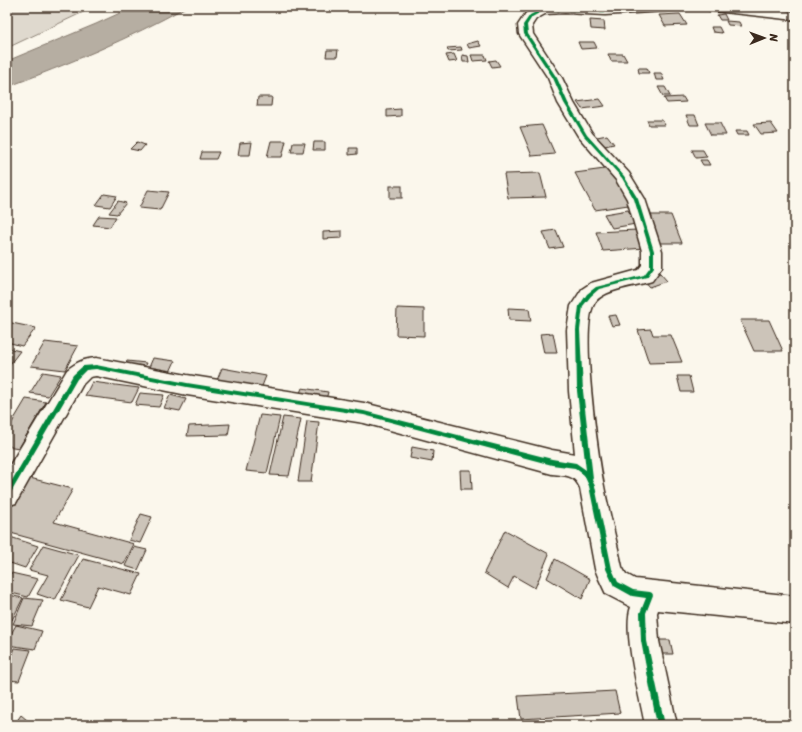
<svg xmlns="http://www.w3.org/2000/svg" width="802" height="732" font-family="Sriracha,sans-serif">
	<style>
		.green { fill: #dfd9ce; stroke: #8d8276 }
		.water { fill: #b6aea2; stroke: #85796d }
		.building { fill: #ccc4b9; stroke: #3b2a1e }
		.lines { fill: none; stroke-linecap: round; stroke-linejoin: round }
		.minor-casing { stroke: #3b2a1e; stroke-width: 3 }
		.minor { fill: #fbf7ec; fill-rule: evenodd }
		.cycleway-casing { stroke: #fbf7ec; stroke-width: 3 }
		.cycleway { fill: #00873e; fill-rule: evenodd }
	</style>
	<rect width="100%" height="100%" fill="#fbf7ec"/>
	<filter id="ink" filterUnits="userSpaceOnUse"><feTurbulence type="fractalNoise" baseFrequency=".025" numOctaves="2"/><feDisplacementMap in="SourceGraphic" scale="8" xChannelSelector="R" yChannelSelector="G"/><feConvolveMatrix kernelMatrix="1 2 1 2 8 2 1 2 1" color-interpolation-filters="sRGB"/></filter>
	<g filter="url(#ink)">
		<!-- green -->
		<path class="green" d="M 7,7 L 94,7 L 7,48 Z"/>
		<!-- water -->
		<path class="water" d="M 133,7 L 186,7 C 129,39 68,64 7,87 L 7,61 L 96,24 Z"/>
		<!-- building -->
		<g class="building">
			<path d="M 680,14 L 687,25 L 665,26 L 659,15 Z"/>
			<path d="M 724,14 L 727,20 L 720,20 L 717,15 Z"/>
			<path d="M 590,20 L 604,21 L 605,30 L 591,29 Z"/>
			<path d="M 726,21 L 739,22 L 741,26 L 728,25 Z"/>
			<path d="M 711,27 L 719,27 L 722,33 L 713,32 Z"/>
			<path d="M 478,41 L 481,46 L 469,48 L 467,44 Z"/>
			<path d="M 578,42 L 594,42 L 597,48 L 581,49 Z"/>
			<path d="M 461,47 L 462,50 L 448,51 L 447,48 Z"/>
			<path d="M 327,50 L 338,50 L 337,57 L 326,57 Z"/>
			<path d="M 454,54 L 457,61 L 449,62 L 446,55 Z"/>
			<path d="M 608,54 L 623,54 L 627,61 L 611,61 Z"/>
			<path d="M 462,55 L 468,56 L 469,62 L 463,62 Z"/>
			<path d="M 471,55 L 485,55 L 487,60 L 473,61 Z"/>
			<path d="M 496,60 L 500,66 L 492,67 L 489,61 Z"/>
			<path d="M 638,68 L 647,68 L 649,73 L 639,73 Z"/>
			<path d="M 654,73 L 661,73 L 664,80 L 656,80 Z"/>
			<path d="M 658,87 L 665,87 L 670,96 L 663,96 Z"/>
			<path d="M 258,97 L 272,97 L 271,106 L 257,106 Z"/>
			<path d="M 683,97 L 686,102 L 667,103 L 664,98 Z"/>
			<path d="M 600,99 L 605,106 L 582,109 L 577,102 Z"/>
			<path d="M 401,109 L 401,116 L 387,117 L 387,110 Z"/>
			<path d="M 686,115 L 695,115 L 699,125 L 690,125 Z"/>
			<path d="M 647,120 L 662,120 L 665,125 L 649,125 Z"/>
			<path d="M 705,123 L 720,123 L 726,135 L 711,135 Z"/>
			<path d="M 771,123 L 778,133 L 761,134 L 754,124 Z"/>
			<path d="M 542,125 L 555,154 L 532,156 L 520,127 Z"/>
			<path d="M 735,131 L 747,131 L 749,135 L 737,135 Z"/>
			<path d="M 607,135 L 614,144 L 600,147 L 592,138 Z"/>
			<path d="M 271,141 L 286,141 L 282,157 L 267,157 Z"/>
			<path d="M 137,142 L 145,145 L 140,151 L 130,149 Z"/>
			<path d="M 252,142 L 250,155 L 238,155 L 240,143 Z"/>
			<path d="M 314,142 L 325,142 L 325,150 L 313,150 Z"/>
			<path d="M 293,143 L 305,143 L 303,152 L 291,152 Z"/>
			<path d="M 349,148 L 357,148 L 357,154 L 349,155 Z"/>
			<path d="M 692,150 L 703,150 L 707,157 L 696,158 Z"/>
			<path d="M 202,152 L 219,152 L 216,159 L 200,159 Z"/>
			<path d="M 700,160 L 707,160 L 710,165 L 703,165 Z"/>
			<path d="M 612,168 L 635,204 L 595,210 L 575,173 Z"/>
			<path d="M 540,173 L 546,197 L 508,198 L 504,174 Z"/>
			<rect x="390" y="186" width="12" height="12"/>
			<path d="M 148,190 L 169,192 L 160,210 L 139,208 Z"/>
			<path d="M 104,194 L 117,196 L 110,207 L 96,205 Z"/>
			<path d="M 118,201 L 126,203 L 117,214 L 109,213 Z"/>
			<path d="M 628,210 L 636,224 L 612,228 L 604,214 Z"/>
			<path d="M 646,215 L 671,215 L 682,243 L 656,243 Z"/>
			<path d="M 99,216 L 116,217 L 110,227 L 93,225 Z"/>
			<path d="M 556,230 L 563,247 L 550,249 L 543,232 Z"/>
			<path d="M 637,230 L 645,248 L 603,251 L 596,232 Z"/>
			<path d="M 342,231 L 342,238 L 323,239 L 323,232 Z"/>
			<path d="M 660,273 L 667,281 L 650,287 L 643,279 Z"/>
			<path d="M 397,308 L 424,309 L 424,336 L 396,335 Z"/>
			<path d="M 508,308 L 529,309 L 531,321 L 509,320 Z"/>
			<path d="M 616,315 L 620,325 L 612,326 L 608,316 Z"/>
			<path d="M 740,320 L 769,320 L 783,351 L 754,351 Z"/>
			<path d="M 7,322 L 36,328 L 22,346 L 7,342 Z"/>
			<path d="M 651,329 L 653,335 L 671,335 L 682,362 L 649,363 L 638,330 Z"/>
			<path d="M 553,333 L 557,353 L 544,353 L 540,334 Z"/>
			<path d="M 45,342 L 78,346 L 65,370 L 31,366 Z"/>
			<path d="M 7,348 L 20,351 L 7,368 Z"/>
			<path d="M 153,358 L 175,361 L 169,374 L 147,372 Z"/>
			<path d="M 127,361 L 146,363 L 142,372 L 123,369 Z"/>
			<path d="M 222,368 L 266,376 L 259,394 L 215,385 Z"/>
			<path d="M 43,372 L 61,375 L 48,396 L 30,393 Z"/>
			<path d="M 677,376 L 689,376 L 693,392 L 681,392 Z"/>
			<path d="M 92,382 L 139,388 L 132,402 L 85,396 Z"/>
			<path d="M 302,388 L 328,392 L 325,403 L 298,398 Z"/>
			<path d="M 140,393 L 164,395 L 159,407 L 135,405 Z"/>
			<path d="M 170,395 L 186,399 L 180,411 L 164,408 Z"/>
			<path d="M 26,399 L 46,402 L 19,448 L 7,446 L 7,431 Z"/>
			<path d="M 260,415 L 280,417 L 267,473 L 246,471 Z"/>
			<path d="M 283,417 L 301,419 L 289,476 L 270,475 Z"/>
			<path d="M 307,421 L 319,422 L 311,482 L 298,482 Z"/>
			<path d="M 230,424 L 228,435 L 187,436 L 189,426 Z"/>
			<path d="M 412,447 L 433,451 L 432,462 L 410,458 Z"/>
			<path d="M 460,470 L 471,470 L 472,489 L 461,489 Z"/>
			<path d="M 22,476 L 73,489 L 54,522 L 134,544 L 124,564 L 7,532 L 7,500 Z"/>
			<path d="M 141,514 L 152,517 L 140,543 L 129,540 Z"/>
			<path d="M 505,530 L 549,554 L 535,588 L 514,576 L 508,588 L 484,573 Z"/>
			<path d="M 7,536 L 38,546 L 25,568 L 7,562 Z"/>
			<path d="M 43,545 L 79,555 L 55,600 L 37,594 L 48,575 L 29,570 Z"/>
			<path d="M 134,547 L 147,550 L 138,570 L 125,566 Z"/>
			<path d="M 83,559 L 141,574 L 131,595 L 98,586 L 88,607 L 61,600 Z"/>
			<path d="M 555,559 L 590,579 L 582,599 L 547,578 Z"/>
			<path d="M 7,572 L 38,579 L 28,597 L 7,592 Z"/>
			<path d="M 9,595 L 23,598 L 12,620 L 7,619 L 7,598 Z"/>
			<path d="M 24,598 L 43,600 L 32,626 L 13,624 Z"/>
			<path d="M 16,625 L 42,631 L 35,649 L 7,645 L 7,641 Z"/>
			<path d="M 657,640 L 670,640 L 673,654 L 660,654 Z"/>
			<path d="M 14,648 L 31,650 L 19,681 L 7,680 L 7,665 Z"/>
			<path d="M 615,691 L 620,713 L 521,719 L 518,696 Z"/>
			<path d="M 21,715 L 33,725 L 14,725 Z"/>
		</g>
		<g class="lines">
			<!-- minor casing -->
			<g class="minor-casing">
				<g id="minor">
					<path d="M 538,7 L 671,7 L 670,10 L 665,11 L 605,15 L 565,13 L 545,14 L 536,19 L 532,25 L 533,34 L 562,78 L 574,103 L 592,133 L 629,173 L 645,199 L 662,251 L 662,267 L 652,281 C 636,286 606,289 596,301 C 578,321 598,451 603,481 C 608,509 616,538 622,567 L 626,574 L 635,579 L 795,596 L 795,624 L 658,610 L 657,613 L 659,641 L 677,725 L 645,725 C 640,698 622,630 631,607 L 606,594 L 599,579 L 595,569 L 580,488 C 574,474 566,476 552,474 L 364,423 L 187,395 L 96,376 L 90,377 L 83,384 L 16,503 L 7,506 L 7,470 L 67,370 C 77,362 83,359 96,358 L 187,375 L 364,403 L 552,450 L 575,454 L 569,391 L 567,330 L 571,306 L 582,289 L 591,283 L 638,270 L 642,265 L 642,251 L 627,199 L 616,180 L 578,136 L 558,103 L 548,78 L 519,34 L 518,25 L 526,13 Z"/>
					<path d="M 708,7 L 749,7 L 795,12 L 795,20 L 714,11 L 709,10 Z"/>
				</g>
			</g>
			<!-- minor -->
			<use href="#minor" class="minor"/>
			<!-- cycleway casing -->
			<g class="cycleway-casing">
				<path id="cycleway" d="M 652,7 L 666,7 L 665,8 L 605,12 L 565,10 L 543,11 L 532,17 L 527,25 L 528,34 L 557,78 L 568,103 L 587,135 L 624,176 L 638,199 L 654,251 L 654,267 L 647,277 L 599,289 L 591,296 L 583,306 L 580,330 L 583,391 L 593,478 L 592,480 L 595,486 L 612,569 L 618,582 L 633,590 L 650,592 L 652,593 L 653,595 L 646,613 L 647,641 L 665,725 L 657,725 L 641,641 L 640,613 L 646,598 L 632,596 L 614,586 L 606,569 L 589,486 L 584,475 L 575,468 L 552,465 L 364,415 L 187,387 L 96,369 L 86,370 L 77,379 L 9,496 L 7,497 L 7,489 L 73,375 L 83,366 L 96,365 L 187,383 L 364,411 L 552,459 L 576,463 L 586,470 L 577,391 L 576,330 L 579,306 L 587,294 L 596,287 L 644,275 L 650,267 L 650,251 L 634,199 L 622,178 L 584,136 L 564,103 L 553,78 L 524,34 L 523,25 L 530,15 L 542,9 L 565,8 L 605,10 Z"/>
			</g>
			<!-- cycleway -->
			<use href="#cycleway" class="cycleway"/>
		</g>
	</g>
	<!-- margin -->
	<rect width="802" height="732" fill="none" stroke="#fbf7ec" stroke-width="24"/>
	<rect x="12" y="12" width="778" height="708" fill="none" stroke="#3b2a1e" stroke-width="1.5" filter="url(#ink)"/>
	<!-- north arrow -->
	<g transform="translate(764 38) rotate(89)" stroke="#fbf7ec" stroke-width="3" paint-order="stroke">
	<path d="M0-3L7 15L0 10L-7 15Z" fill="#3b2a1e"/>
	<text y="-6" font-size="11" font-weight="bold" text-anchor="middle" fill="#3b2a1e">N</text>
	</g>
</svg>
